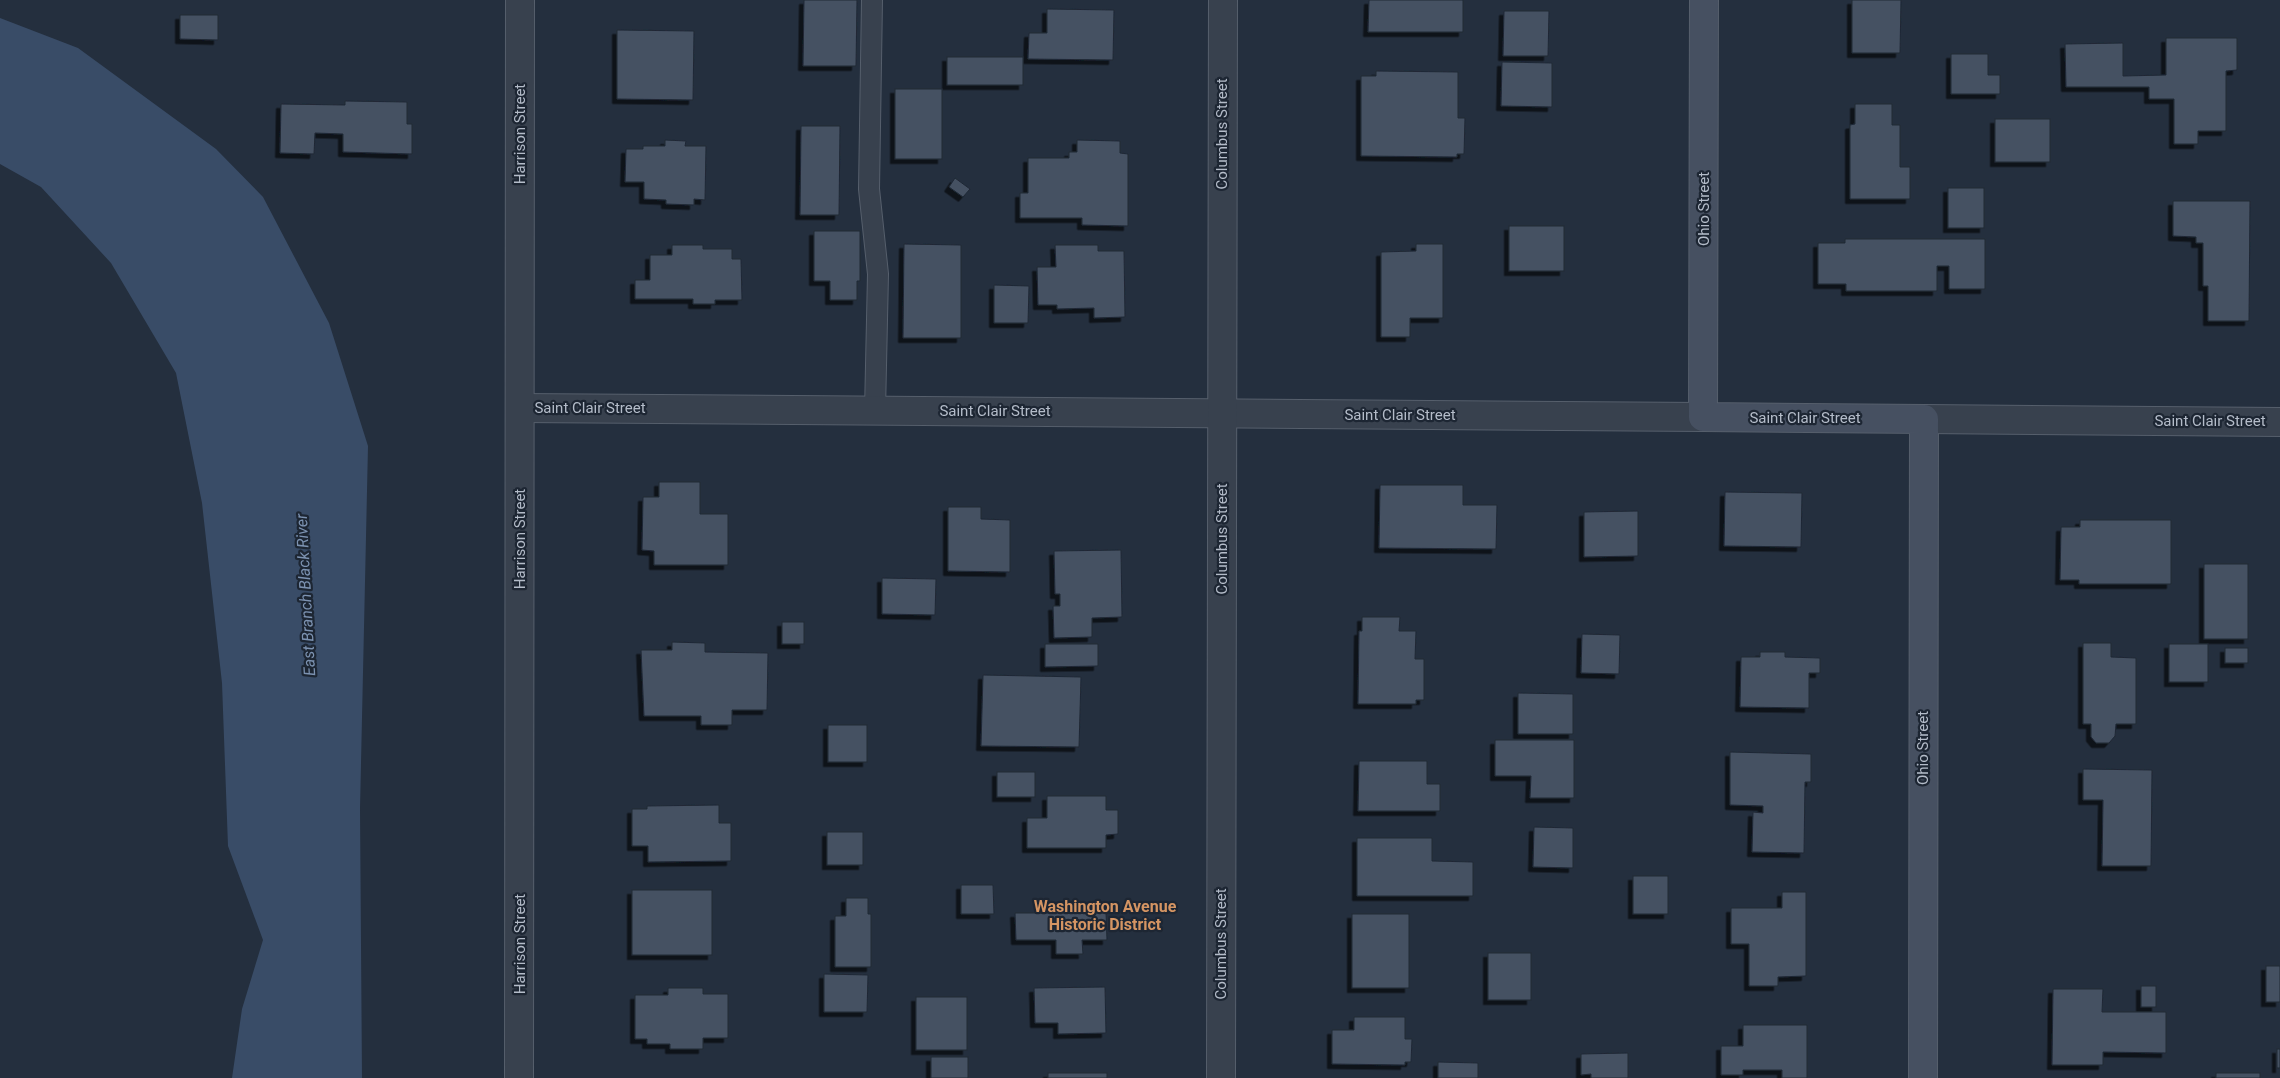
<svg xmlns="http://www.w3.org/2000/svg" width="2280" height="1078" font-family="Roboto,sans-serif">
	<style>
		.water { fill: #394c67 }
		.building { fill: #455162; stroke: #1f2835; filter: url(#shadow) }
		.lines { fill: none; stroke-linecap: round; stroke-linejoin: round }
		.lane-casing { stroke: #565f6c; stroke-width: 22 }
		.street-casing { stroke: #565f6c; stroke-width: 30 }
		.secondary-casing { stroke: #565f6c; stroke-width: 30 }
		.lane { stroke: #38414e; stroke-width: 20 }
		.street { stroke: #38414e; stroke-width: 28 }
		.secondary { stroke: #465061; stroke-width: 28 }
		.labels { text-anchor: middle; stroke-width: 4.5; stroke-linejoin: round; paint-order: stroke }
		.street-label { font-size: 15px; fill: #b4bcc9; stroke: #1d2633 }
		.water-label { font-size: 16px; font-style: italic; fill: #7c92b1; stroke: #1d2633 }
		.neighbourhood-label { font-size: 16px; font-weight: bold; fill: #d59563; stroke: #1d2633 }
	</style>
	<defs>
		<filter id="shadow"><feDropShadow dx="-4.5" dy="4.5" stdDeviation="0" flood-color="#0009"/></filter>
	</defs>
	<rect width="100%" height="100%" fill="#242f3e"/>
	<!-- water -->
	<path class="water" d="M 0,18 L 78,48 L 216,149 L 263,197 L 329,323 L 368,446 L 360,809 L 362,1078 L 232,1078 L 242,1009 L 263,940 L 228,846 L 222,683 L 202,503 L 176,373 L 111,263 L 41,187 L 0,164 Z"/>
	<!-- building -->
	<g class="building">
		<path d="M 804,0 L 857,0 L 856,66 L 803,66 Z"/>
		<path d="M 1369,0 L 1463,0 L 1463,32 L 1368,32 Z"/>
		<path d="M 1852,0 L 1901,0 L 1900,53 L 1852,53 Z"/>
		<path d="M 1047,9 L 1114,10 L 1113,60 L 1028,59 L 1029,33 L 1047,33 Z"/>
		<path d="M 1504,11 L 1549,11 L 1548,56 L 1503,56 Z"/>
		<path d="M 180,15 L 218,15 L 218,40 L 180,39 Z"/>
		<path d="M 617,30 L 694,31 L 693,100 L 617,99 Z"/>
		<path d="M 2166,38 L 2237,38 L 2237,70 L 2226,71 L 2226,131 L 2198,131 L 2198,144 L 2174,144 L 2174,99 L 2149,99 L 2149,87 L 2066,87 L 2065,44 L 2123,43 L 2123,76 L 2166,75 Z"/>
		<path d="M 1951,54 L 1988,54 L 1988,75 L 2000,75 L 2000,94 L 1951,94 Z"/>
		<rect x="947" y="57" width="76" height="28"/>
		<path d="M 1502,62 L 1552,63 L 1552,107 L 1501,106 Z"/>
		<path d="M 1376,71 L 1458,72 L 1458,118 L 1465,118 L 1464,154 L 1457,154 L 1457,157 L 1361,156 L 1361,76 L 1376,76 Z"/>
		<rect x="895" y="89" width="47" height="70"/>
		<path d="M 345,101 L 407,102 L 407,124 L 412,124 L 412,154 L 343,152 L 343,134 L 315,133 L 314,154 L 280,153 L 281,104 L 345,105 Z"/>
		<path d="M 1855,104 L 1892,104 L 1892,125 L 1900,125 L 1900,167 L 1910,167 L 1910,199 L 1850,199 L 1850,125 L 1855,124 Z"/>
		<rect x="1995" y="119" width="55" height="43"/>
		<path d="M 801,126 L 840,126 L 839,215 L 800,215 Z"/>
		<path d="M 665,140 L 686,141 L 685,146 L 706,146 L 705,200 L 694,199 L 694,205 L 666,204 L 666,200 L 644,199 L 644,182 L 625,182 L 626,149 L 643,149 L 643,146 L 665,146 Z"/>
		<path d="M 1077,140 L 1120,141 L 1120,153 L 1128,154 L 1128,226 L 1082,225 L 1082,218 L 1020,218 L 1020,193 L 1028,193 L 1028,158 L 1069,158 L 1069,152 L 1077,152 Z"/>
		<path d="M 955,178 L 970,189 L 963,197 L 949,187 Z"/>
		<rect x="1948" y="188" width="36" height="40"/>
		<path d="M 2173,201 L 2250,201 L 2249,321 L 2208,321 L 2208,286 L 2203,286 L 2203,243 L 2196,243 L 2196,237 L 2173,236 Z"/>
		<rect x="1509" y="226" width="55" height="45"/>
		<path d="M 814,231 L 860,231 L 860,281 L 857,281 L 857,300 L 830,300 L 830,281 L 814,281 Z"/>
		<path d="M 1845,239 L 1985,239 L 1985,289 L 1949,289 L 1949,266 L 1937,266 L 1937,291 L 1846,291 L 1846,284 L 1818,284 L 1818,243 L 1845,243 Z"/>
		<path d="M 904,244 L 961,245 L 961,338 L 903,338 Z"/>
		<path d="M 1416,244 L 1443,244 L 1443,318 L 1410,318 L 1410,337 L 1381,337 L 1381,252 L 1416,251 Z"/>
		<path d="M 672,245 L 703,245 L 703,249 L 732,249 L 732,259 L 741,259 L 742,300 L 715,300 L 715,304 L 693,304 L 693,299 L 635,299 L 635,280 L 650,280 L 650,255 L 672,255 Z"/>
		<path d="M 1055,245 L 1098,245 L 1098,251 L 1124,251 L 1125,317 L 1094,318 L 1094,308 L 1057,309 L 1057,305 L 1038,305 L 1037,267 L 1056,267 Z"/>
		<path d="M 994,285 L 1029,286 L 1028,323 L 994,323 Z"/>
		<path d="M 659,482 L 700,482 L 700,514 L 728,514 L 728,565 L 654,565 L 654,551 L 642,550 L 643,497 L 659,497 Z"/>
		<path d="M 1380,485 L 1463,485 L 1463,505 L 1497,505 L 1496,549 L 1379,548 Z"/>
		<path d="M 1725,492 L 1802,493 L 1801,547 L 1724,546 Z"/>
		<path d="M 948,507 L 981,507 L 981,519 L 1010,520 L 1010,572 L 948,571 Z"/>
		<path d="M 1638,511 L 1638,556 L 1584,557 L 1584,512 Z"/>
		<path d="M 2080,520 L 2171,520 L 2171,584 L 2079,584 L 2079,580 L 2060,580 L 2061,527 L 2080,527 Z"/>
		<path d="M 1121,550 L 1122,617 L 1092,618 L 1092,637 L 1054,638 L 1053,606 L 1060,606 L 1060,594 L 1055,594 L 1054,551 Z"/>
		<rect x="2204" y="564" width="44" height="75"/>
		<path d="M 882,578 L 936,579 L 935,615 L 882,614 Z"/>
		<path d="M 1362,617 L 1400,617 L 1399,631 L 1416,631 L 1415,659 L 1424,659 L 1424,700 L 1416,700 L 1416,704 L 1358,704 L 1359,631 L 1362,631 Z"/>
		<rect x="782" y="622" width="22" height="22"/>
		<path d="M 1582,634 L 1620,635 L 1619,674 L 1581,673 Z"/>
		<path d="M 672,642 L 705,643 L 705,652 L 768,653 L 767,710 L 732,710 L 732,725 L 701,725 L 701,716 L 644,716 L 641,650 L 672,650 Z"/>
		<path d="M 2083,643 L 2111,643 L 2111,657 L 2136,658 L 2136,724 L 2116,724 L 2115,736 L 2109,743 L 2096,743 L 2091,737 L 2091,724 L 2083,724 Z"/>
		<path d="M 1045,644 L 1098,644 L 1098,666 L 1045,667 Z"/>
		<rect x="2169" y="644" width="39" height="38"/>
		<rect x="2225" y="648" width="23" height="15"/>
		<path d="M 1760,652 L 1785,652 L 1785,657 L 1820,658 L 1820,673 L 1809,673 L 1809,708 L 1740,707 L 1741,657 L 1760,657 Z"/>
		<path d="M 983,675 L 1081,677 L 1079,747 L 981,746 Z"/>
		<path d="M 1518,693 L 1573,694 L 1573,734 L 1518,734 Z"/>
		<rect x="828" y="725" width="39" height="37"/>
		<path d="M 1495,740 L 1574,740 L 1574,798 L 1530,798 L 1531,776 L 1495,776 Z"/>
		<path d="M 1730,752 L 1811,754 L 1811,782 L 1805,782 L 1804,853 L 1752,852 L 1753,812 L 1763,813 L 1763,806 L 1730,805 Z"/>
		<path d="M 1359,761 L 1427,761 L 1427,784 L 1440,784 L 1440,811 L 1358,811 Z"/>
		<path d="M 2083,769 L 2152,770 L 2151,866 L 2102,866 L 2103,800 L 2083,800 Z"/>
		<rect x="997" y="772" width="38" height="25"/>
		<path d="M 1047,796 L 1106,796 L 1106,810 L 1118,810 L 1118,834 L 1106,835 L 1106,848 L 1027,848 L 1027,818 L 1047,818 Z"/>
		<path d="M 719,805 L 719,823 L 731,823 L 731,861 L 648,862 L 648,846 L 632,846 L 632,809 L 647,809 L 647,806 Z"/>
		<path d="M 1534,827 L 1573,828 L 1573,868 L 1533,867 Z"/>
		<rect x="827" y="832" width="36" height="33"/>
		<path d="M 1357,838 L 1432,838 L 1432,861 L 1473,862 L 1473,896 L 1357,896 Z"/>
		<rect x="1633" y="876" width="35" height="38"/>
		<path d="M 961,885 L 993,885 L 994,914 L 961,914 Z"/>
		<rect x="632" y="890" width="80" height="65"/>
		<path d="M 1782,892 L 1806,892 L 1806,976 L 1778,977 L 1778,986 L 1749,986 L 1749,944 L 1731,944 L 1731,908 L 1782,908 Z"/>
		<path d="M 846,898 L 868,898 L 868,914 L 871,914 L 871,967 L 835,967 L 835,916 L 846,916 Z"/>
		<path d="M 1054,905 L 1082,905 L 1082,913 L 1106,912 L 1107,940 L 1082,940 L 1083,954 L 1056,954 L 1056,940 L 1016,940 L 1015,913 L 1054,913 Z"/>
		<rect x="1352" y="914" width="57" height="74"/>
		<rect x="1488" y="953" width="43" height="47"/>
		<rect x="2266" y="966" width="14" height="36"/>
		<path d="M 824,974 L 868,975 L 867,1012 L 824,1012 Z"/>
		<rect x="2141" y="986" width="15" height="21"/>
		<path d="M 1105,987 L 1106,1033 L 1058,1034 L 1058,1023 L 1035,1023 L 1034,988 Z"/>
		<path d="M 668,988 L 703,988 L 703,994 L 728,994 L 728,1038 L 703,1038 L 703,1049 L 670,1049 L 670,1044 L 647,1044 L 647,1039 L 635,1039 L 635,995 L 668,995 Z"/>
		<path d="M 2053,989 L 2103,989 L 2102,1012 L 2166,1012 L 2166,1053 L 2103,1052 L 2103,1065 L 2052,1065 Z"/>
		<rect x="916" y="997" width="51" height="53"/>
		<path d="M 1354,1017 L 1405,1017 L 1405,1039 L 1412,1039 L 1411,1062 L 1405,1062 L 1405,1065 L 1332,1064 L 1332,1030 L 1354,1030 Z"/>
		<path d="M 1743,1025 L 1807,1025 L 1807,1078 L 1782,1078 L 1782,1070 L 1743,1070 L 1743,1075 L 1721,1075 L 1721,1046 L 1743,1046 Z"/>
		<rect x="2277" y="1049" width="3" height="19"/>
		<path d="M 1628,1053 L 1628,1078 L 1591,1078 L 1591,1074 L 1581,1075 L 1581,1054 Z"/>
		<rect x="931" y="1057" width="37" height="21"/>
		<path d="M 1438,1062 L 1478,1063 L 1478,1078 L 1438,1078 Z"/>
		<rect x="1048" y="1073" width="59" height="5"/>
		<rect x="2216" y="1073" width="44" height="5"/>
	</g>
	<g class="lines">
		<!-- lane casing -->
		<g class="lane-casing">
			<path id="lane" d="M 872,0 L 869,189 L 878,274 L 875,411"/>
		</g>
		<!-- street casing -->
		<g class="street-casing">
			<g id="street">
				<path d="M 520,408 L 1703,417"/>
				<path d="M 1924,419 L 2280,422"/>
				<path d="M 519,1078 L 520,0"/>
				<path d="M 1221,1078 L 1223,0"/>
			</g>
		</g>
		<!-- secondary casing -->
		<g class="secondary-casing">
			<path id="secondary" d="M 1704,0 L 1703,417 L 1924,419 L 1923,1078"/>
		</g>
		<!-- lane -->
		<use href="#lane" class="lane"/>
		<!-- street -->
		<use href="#street" class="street"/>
		<!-- secondary -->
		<use href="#secondary" class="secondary"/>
	</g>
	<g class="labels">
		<!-- street labels -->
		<g class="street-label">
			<text transform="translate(520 134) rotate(-90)" y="5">Harrison Street</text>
			<text transform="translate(1222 134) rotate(-90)" y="5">Columbus Street</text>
			<text transform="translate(1704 209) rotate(-90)" y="5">Ohio Street</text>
			<text x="590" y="413">Saint Clair Street</text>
			<text x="995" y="416">Saint Clair Street</text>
			<text x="1400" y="420">Saint Clair Street</text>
			<text x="1805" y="423">Saint Clair Street</text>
			<text x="2210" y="426">Saint Clair Street</text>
			<text transform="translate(520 539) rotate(-90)" y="5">Harrison Street</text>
			<text transform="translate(1222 539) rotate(-90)" y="5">Columbus Street</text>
			<text transform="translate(1923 748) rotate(-90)" y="5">Ohio Street</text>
			<text transform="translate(520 944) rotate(-90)" y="5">Harrison Street</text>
			<text transform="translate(1221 944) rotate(-90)" y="5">Columbus Street</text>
		</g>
		<!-- water labels -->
		<g class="water-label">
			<text transform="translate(305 595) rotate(-93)" y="6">East Branch Black River</text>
		</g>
		<!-- neighbourhood labels -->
		<g class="neighbourhood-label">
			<text x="1105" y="912">Washington Avenue<tspan x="1105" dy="18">Historic District</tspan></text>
		</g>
	</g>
</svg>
